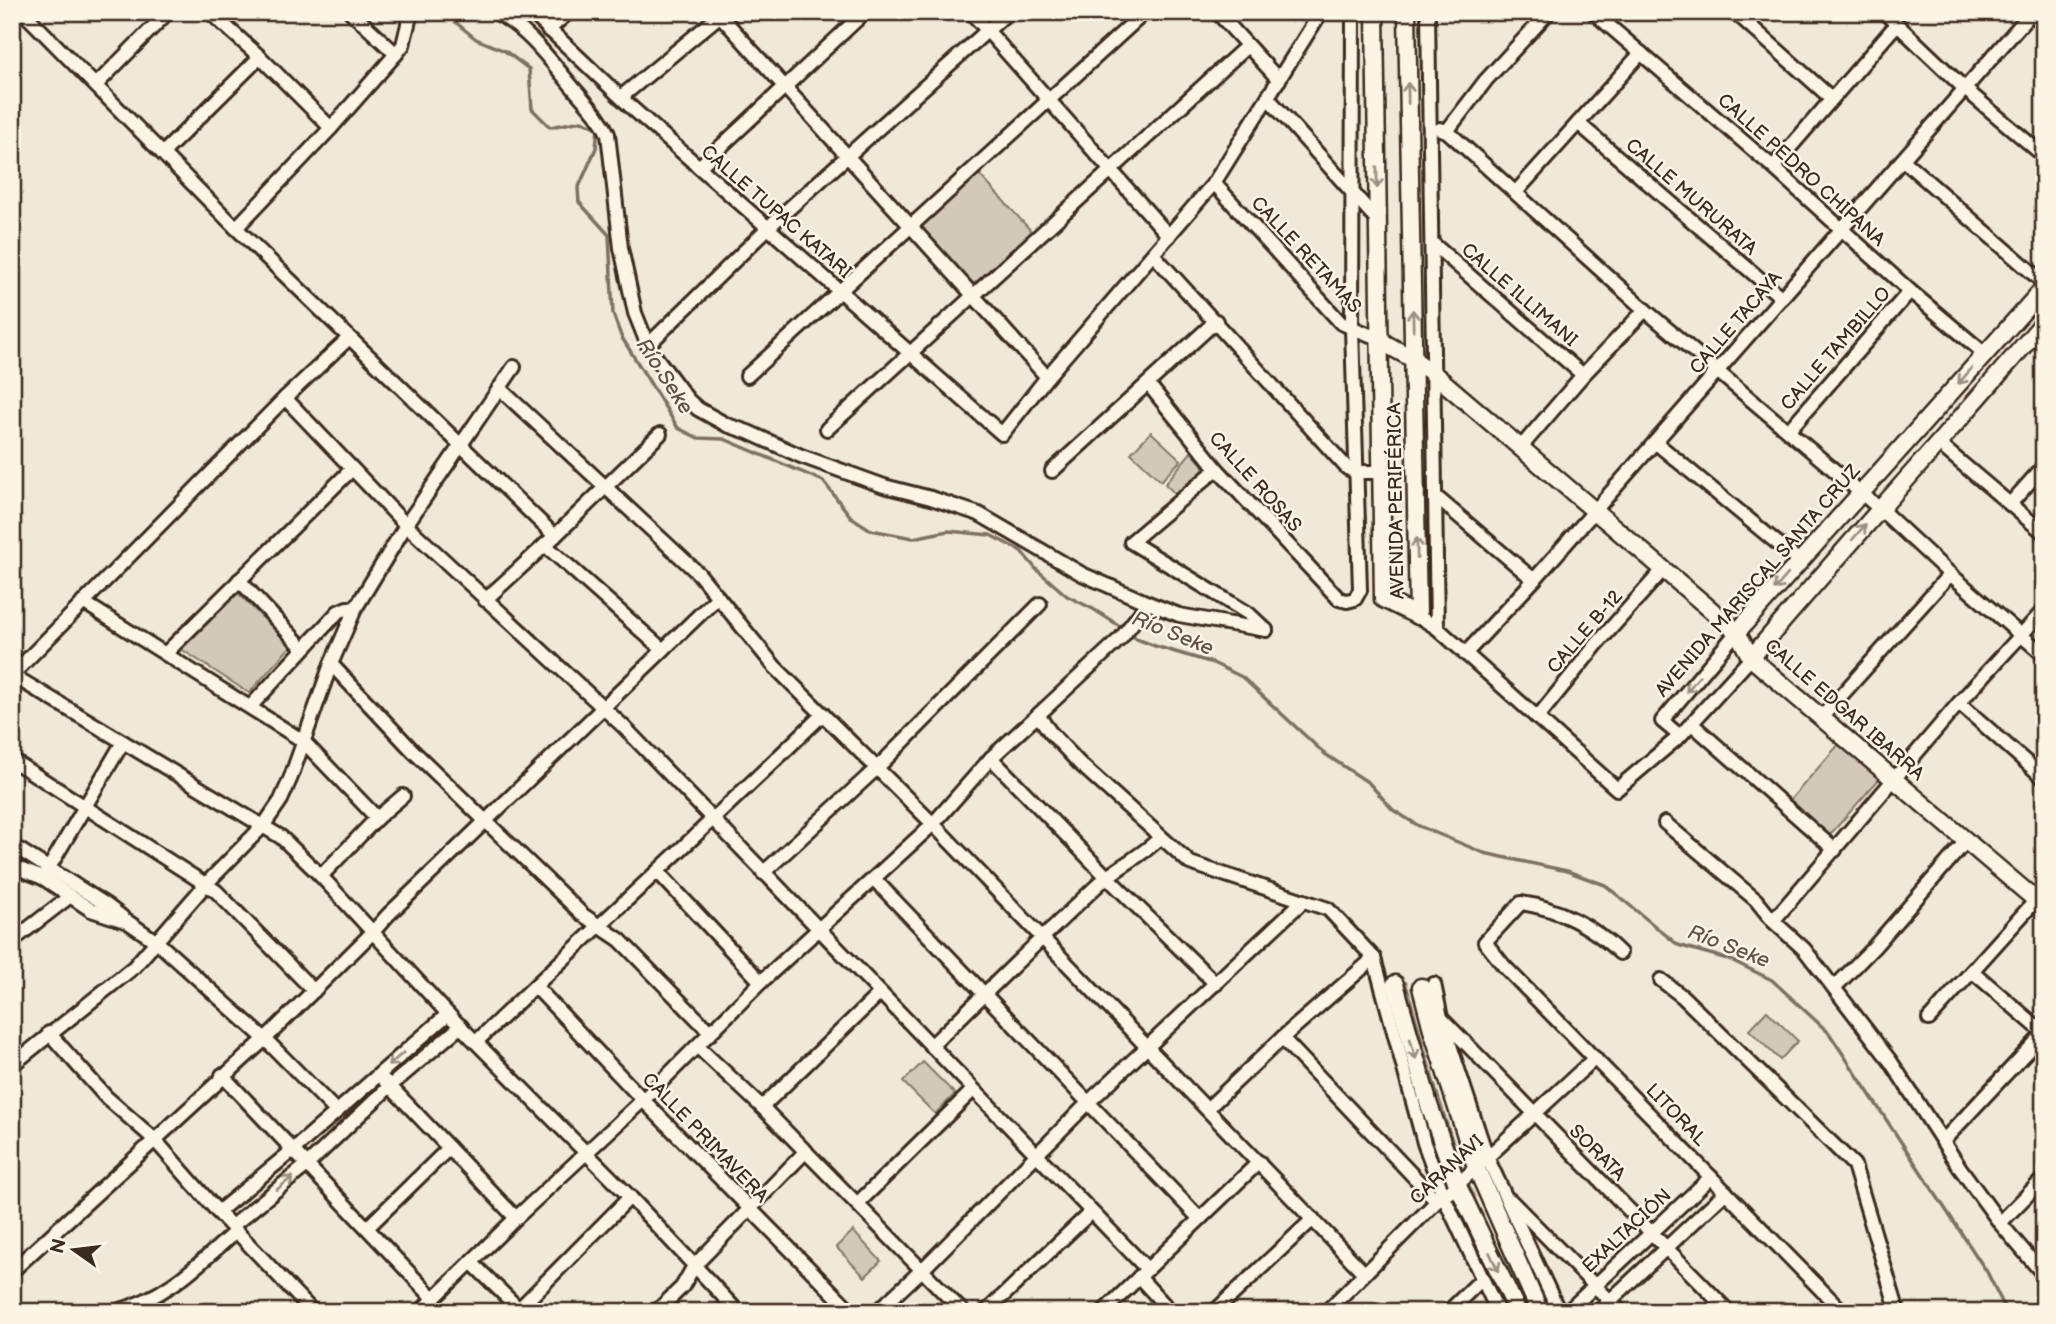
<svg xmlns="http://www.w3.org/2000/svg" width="2056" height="1324" font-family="'Balsamiq Sans',sans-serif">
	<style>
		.green { fill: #d2c9ba; stroke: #867a6c; stroke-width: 2 }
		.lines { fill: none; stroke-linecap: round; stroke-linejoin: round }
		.stream { stroke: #7e7163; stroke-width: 3.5 }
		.street-casing { stroke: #3b2a1e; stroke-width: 18 }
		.secondary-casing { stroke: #3b2a1e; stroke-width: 21 }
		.street { stroke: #fcf5e5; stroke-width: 12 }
		.secondary { stroke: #fcf5e5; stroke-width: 16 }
		.oneway { stroke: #9c9082 }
		.labels { text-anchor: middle; stroke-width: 5; stroke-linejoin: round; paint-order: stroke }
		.street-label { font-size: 19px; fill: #3b2a1e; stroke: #fcf5e5 }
		.water-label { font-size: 21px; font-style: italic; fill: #625346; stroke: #fcf5e5 }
	</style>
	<rect width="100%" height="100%" fill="#f0e9d9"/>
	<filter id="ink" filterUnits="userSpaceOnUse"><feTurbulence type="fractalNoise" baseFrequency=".0143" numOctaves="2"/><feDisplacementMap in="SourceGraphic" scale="14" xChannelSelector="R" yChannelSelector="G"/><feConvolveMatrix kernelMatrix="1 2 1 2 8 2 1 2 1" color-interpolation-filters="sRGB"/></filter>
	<g filter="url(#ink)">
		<!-- green -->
		<g class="green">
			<path d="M 977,172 L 1034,234 L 974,289 L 917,226 Z"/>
			<path d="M 1151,432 L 1181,460 L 1161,481 L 1131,453 Z"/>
			<path d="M 1191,452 L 1202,464 L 1204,471 L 1175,494 L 1165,484 Z"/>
			<path d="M 237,592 L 291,646 L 249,693 L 181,649 Z"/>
			<path d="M 1840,743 L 1880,778 L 1828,837 L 1790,800 Z"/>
			<path d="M 1406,982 L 1435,1085 L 1461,1166 L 1452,1170 L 1399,985 Z"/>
			<path d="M 1767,1011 L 1798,1041 L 1780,1060 L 1749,1030 Z"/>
			<path d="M 923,1062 L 955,1094 L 935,1114 L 903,1082 Z"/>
			<path d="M 1469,1185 L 1526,1312 L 1517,1312 L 1462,1189 Z"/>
			<path d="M 853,1231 L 881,1261 L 865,1277 L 836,1247 Z"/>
		</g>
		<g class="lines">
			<!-- stream -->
			<g class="stream">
				<path d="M 443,12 L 476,39 L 505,51 L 529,69 L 532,109 L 550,127 L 582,121 L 598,128 L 596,148 L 578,189 L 579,202 L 609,235 L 613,314 L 621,336 L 678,428 L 698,438 L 724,439 L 823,481 L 851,517 L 871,530 L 913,538 L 948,531 L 990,535 L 1021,551 L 1036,569 L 1067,596 L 1093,609 L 1123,628"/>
				<path d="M 1129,633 L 1137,639 L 1155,646 L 1213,663 L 1242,677 L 1325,754 L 1369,783 L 1393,810 L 1419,826 L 1484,853 L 1567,871 L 1605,885 L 1678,945 L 1731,960 L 1772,980 L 1829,1033 L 1987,1272 L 2007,1312"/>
			</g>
			<!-- street casing -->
			<g class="street-casing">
				<g id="street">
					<path d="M 23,12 L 236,228 L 555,536"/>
					<path d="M 210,12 L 260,57 L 331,128 L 236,228"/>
					<path d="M 351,12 L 396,54"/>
					<path d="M 495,12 C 530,30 551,62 576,91 C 588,105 600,116 608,134 L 621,248 L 635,313 L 649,348 L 688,400 L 698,409 L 727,425 L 748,432 L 801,456 L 884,486 L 931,498 L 979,514 L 1082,574 L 1148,603 L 1179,615 L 1266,630"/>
					<path d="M 531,12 L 632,108 L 1002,434 L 1047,377 L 1214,183 L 1321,12"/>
					<path d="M 717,12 L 1047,377"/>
					<path d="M 971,12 L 1169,236"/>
					<path d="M 1217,12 L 1279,80"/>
					<path d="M 1428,12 L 1437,628"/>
					<path d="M 1593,12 L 1773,167 L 1910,291 L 1985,354"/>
					<path d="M 1735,12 L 1831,98"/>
					<path d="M 1884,12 L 1965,89 L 2044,156"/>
					<path d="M 2030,12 L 2044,24"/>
					<path d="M 548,30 L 569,12"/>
					<path d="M 96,85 L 168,12"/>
					<path d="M 621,97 L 724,12"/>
					<path d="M 1268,98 L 1378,221"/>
					<path d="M 1578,123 L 1782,298"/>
					<path d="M 331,128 L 396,54 L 403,45 L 411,12"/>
					<path d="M 1440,129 L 1447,131 L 1486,80 L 1549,12"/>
					<path d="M 1447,131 L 1645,310 L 1879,508 L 1950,574 L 2044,655"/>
					<path d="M 163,153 L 260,57"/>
					<path d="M 1903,160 L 2044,283"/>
					<path d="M 699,167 L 865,12"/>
					<path d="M 1773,167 L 1897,24"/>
					<path d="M 1214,183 L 1341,323 L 1370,335 L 1380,337"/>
					<path d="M 1516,192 L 1641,53"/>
					<path d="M 1432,243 L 1583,375"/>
					<path d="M 1153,254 L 1347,468 L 1356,472 L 1381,472"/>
					<path d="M 349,338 L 285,398 L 12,675 L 281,837 L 321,876 L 448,1014 L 630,1197 L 738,1312"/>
					<path d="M 648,345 L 773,223 L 1008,12"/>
					<path d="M 747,376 L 1145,12"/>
					<path d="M 1149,385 L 1217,469 L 1339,599 L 1347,601 L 1355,599 L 1360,590 L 1352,329 L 1353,12"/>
					<path d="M 499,388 L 699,574 L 775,667 L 933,824 L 1364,1273"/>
					<path d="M 285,398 L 406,525 L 624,727 L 1147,1269"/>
					<path d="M 827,429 L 1247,46"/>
					<path d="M 1789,430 L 1910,291"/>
					<path d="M 1655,442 L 1799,561"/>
					<path d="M 1939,444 L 2044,533"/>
					<path d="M 1521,447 L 1583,375 L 1645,310"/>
					<path d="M 1217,469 L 1131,542 L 1249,614 L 1266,630"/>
					<path d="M 1052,471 L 1216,321"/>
					<path d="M 1435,496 L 1534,580"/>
					<path d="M 2010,504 L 2044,466"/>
					<path d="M 545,545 L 663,650"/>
					<path d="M 239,580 L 303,648"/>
					<path d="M 485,600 L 555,536 L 660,434"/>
					<path d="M 83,602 L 303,741 L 377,818 L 321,876"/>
					<path d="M 1148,603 L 1121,638 L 1038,715 L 1050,732 L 1079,763 L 1190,863 L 1328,909 L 1374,958 L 1424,1143 L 1444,1197 L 1498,1312"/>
					<path d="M 1418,616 L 1437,628 L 1617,789 L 1680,736 L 1751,658"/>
					<path d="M 166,653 L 352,469"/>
					<path d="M 1465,654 L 1534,580 L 2032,12"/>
					<path d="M 331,664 L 413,751 L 583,915 L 620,940 L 711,1033"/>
					<path d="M 1959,703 L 2044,778"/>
					<path d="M 250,707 L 338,612 L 347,608 L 355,609"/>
					<path d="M 1537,718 L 1597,644 L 1662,571"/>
					<path d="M 1821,718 L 1950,574"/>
					<path d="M 1692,724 L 1835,850"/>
					<path d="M 1680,736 L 1662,721 L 1737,632"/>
					<path d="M 991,758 L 1107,877 L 1216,984"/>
					<path d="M 12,760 L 216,891 L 314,991"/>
					<path d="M 377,818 L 403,796"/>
					<path d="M 1665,823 L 1756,900 L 1773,921 L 1804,949 L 1891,1062 L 1960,1168 L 2000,1223 L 2044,1275"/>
					<path d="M 12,845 L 105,904 L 122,917"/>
					<path d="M 12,866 L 43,878 L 91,910 L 128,922 L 157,942 L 265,1039 L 336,1111"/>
					<path d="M 658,872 L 761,982"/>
					<path d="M 763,873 L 877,768 L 1040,604"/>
					<path d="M 43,878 L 123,742"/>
					<path d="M 874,879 L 1199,1218"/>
					<path d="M 1773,921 L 1959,703 L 2044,610"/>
					<path d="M 12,941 L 69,897"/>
					<path d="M 1620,953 C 1594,927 1558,908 1521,903 L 1485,942 L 1504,966 L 1843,1312"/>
					<path d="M 1972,971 L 2044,1033"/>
					<path d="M 1661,980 L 1683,997 L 1854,1165 L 1898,1312"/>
					<path d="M 1434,984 L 1441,1018 L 1487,1157 L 1559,1312"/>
					<path d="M 535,986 L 643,1100 L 852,1312"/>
					<path d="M 1834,988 L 1874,947 L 1966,841"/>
					<path d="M 1441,1018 L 1729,1312"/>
					<path d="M 1929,1019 L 2044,891"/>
					<path d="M 49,1033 L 106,1097 L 154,1139 L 218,1212 L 313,1312"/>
					<path d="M 1282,1038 L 1437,1201"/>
					<path d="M 476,1042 C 591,932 709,825 823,714"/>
					<path d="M 697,1046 L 762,1107 L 963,1312"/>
					<path d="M 931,1046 C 988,991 1043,936 1101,882 C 1120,866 1143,855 1161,837"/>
					<path d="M 12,1065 L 134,967 L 206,884 L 264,825 L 281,800 L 291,777 L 331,664 L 355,609 L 406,525 L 514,367"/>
					<path d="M 222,1075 L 434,1299"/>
					<path d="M 385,1081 L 516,1218"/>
					<path d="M 762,1107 L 879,994"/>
					<path d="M 1207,1109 L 1282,1038 L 1374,958"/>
					<path d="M 1944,1140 L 2044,1033"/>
					<path d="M 1510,1200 L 1621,1312"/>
					<path d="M 858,1203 L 973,1090"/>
					<path d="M 218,1212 L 293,1150 L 448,1014"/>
					<path d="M 2000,1223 L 2044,1178"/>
					<path d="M 232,1226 L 307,1165 L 390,1086 L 461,1026"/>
					<path d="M 367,1228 L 449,1148"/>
					<path d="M 471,1262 L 522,1312"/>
					<path d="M 12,1271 L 265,1039 L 372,933 L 388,915 L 718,597"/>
					<path d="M 1139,1277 L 1171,1312"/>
					<path d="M 114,1312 C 166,1298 197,1266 236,1231"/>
					<path d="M 420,1312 L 516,1218 L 643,1100 L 761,982 L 933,824 L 991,758 L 1038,715"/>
					<path d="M 516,1312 L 630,1197"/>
					<path d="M 656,1312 L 682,1287 L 694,1266 L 806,1151"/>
					<path d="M 877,1312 L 925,1267 L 1093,1098 L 1303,901"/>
					<path d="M 986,1312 L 1091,1212"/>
					<path d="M 1103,1312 L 1259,1162"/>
					<path d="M 1214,1312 L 1313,1219"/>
					<path d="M 1326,1312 L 1437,1201 L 1444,1197 L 1595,1058"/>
					<path d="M 1448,1312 L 1482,1279"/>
					<path d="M 1567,1312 L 1711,1177"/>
					<path d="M 1598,1312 L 1726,1192"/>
				</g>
			</g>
			<!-- secondary casing -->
			<g class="secondary-casing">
				<g id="secondary">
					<path d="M 1375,12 L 1383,599 L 1418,616 L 1407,12"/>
					<path d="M 1380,337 L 1384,343 L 1413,359 L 1434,374 L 1737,632 L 1751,658 L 2044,907"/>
					<path d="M 1737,632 L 2044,288"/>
					<path d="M 1751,658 C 1847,545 1947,435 2044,322"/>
					<path d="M 1395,984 L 1429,1105 L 1457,1184 L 1518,1312"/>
					<path d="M 1421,987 L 1433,1033 L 1476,1167 L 1540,1312"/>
				</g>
			</g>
			<!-- street -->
			<use href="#street" class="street"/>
			<!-- secondary -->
			<use href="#secondary" class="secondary"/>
		</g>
		<!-- one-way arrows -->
		<defs><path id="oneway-shaft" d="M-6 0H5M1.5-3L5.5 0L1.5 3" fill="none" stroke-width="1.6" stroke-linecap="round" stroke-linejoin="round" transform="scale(1.75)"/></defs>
		<g class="oneway">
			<use href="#oneway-shaft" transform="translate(1408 93) rotate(-91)"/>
			<use href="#oneway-shaft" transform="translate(1377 178) rotate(89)"/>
			<use href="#oneway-shaft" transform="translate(1413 320) rotate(-91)"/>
			<use href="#oneway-shaft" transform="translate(1965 376) rotate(131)"/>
			<use href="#oneway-shaft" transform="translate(1859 532) rotate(-49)"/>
			<use href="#oneway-shaft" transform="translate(1417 548) rotate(-91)"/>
			<use href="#oneway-shaft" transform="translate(1781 582) rotate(131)"/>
			<use href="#oneway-shaft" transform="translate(1693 684) rotate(130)"/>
			<use href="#oneway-shaft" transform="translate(1413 1049) rotate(74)"/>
			<use href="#oneway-shaft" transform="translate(396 1059) rotate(139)"/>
			<use href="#oneway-shaft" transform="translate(285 1183) rotate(-39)"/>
			<use href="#oneway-shaft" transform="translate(1494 1262) rotate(65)"/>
		</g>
	</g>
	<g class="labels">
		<!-- street labels -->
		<g class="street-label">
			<text transform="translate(1802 169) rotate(42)" y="7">CALLE PEDRO CHIPANA</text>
			<text transform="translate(1692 196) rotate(41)" y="7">CALLE MURURATA</text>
			<text transform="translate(777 211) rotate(41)" y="7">CALLE TUPAC KATARI</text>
			<text transform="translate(1307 254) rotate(47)" y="7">CALLE RETAMAS</text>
			<text transform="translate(1520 294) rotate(41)" y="7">CALLE ILLIMANI</text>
			<text transform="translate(1735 322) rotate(-49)" y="7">CALLE TACAYA</text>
			<text transform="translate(1835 348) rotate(-49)" y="7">CALLE TAMBILLO</text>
			<text transform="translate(1256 481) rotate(48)" y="7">CALLE ROSAS</text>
			<text transform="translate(1395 501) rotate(-91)" y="7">AVENIDA PERIFÉRICA</text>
			<text transform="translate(1757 580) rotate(-49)" y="7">AVENIDA MARISCAL SANTA CRUZ</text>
			<text transform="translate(1584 631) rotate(-49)" y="7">CALLE B-12</text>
			<text transform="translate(1845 709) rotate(41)" y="7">CALLE EDGAR IBARRA</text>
			<text transform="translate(1677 1114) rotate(46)" y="7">LITORAL</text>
			<text transform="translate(706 1137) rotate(46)" y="7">CALLE PRIMAVERA</text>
			<text transform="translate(1598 1152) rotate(45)" y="7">SORATA</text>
			<text transform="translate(1446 1169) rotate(-43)" y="7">CARANAVI</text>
			<text transform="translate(1626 1230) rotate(-43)" y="7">EXALTACIÓN</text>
		</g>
		<!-- water labels -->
		<g class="water-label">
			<text transform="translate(665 376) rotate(57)" y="7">Río Seke</text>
			<text transform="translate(1173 633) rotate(22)" y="7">Río Seke</text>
			<text transform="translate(1729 946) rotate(21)" y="7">Río Seke</text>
		</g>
	</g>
	<!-- margin -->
	<rect width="2056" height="1324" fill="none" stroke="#fcf5e5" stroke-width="42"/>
	<rect x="21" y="21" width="2014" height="1282" fill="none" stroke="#3b2a1e" stroke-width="2.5" filter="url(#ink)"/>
	<!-- north arrow -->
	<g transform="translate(74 1250) rotate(284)" stroke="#fcf5e5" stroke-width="5" paint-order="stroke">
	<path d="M0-5L12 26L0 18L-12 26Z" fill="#3b2a1e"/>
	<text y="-10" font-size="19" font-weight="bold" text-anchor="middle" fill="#3b2a1e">N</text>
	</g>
</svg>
